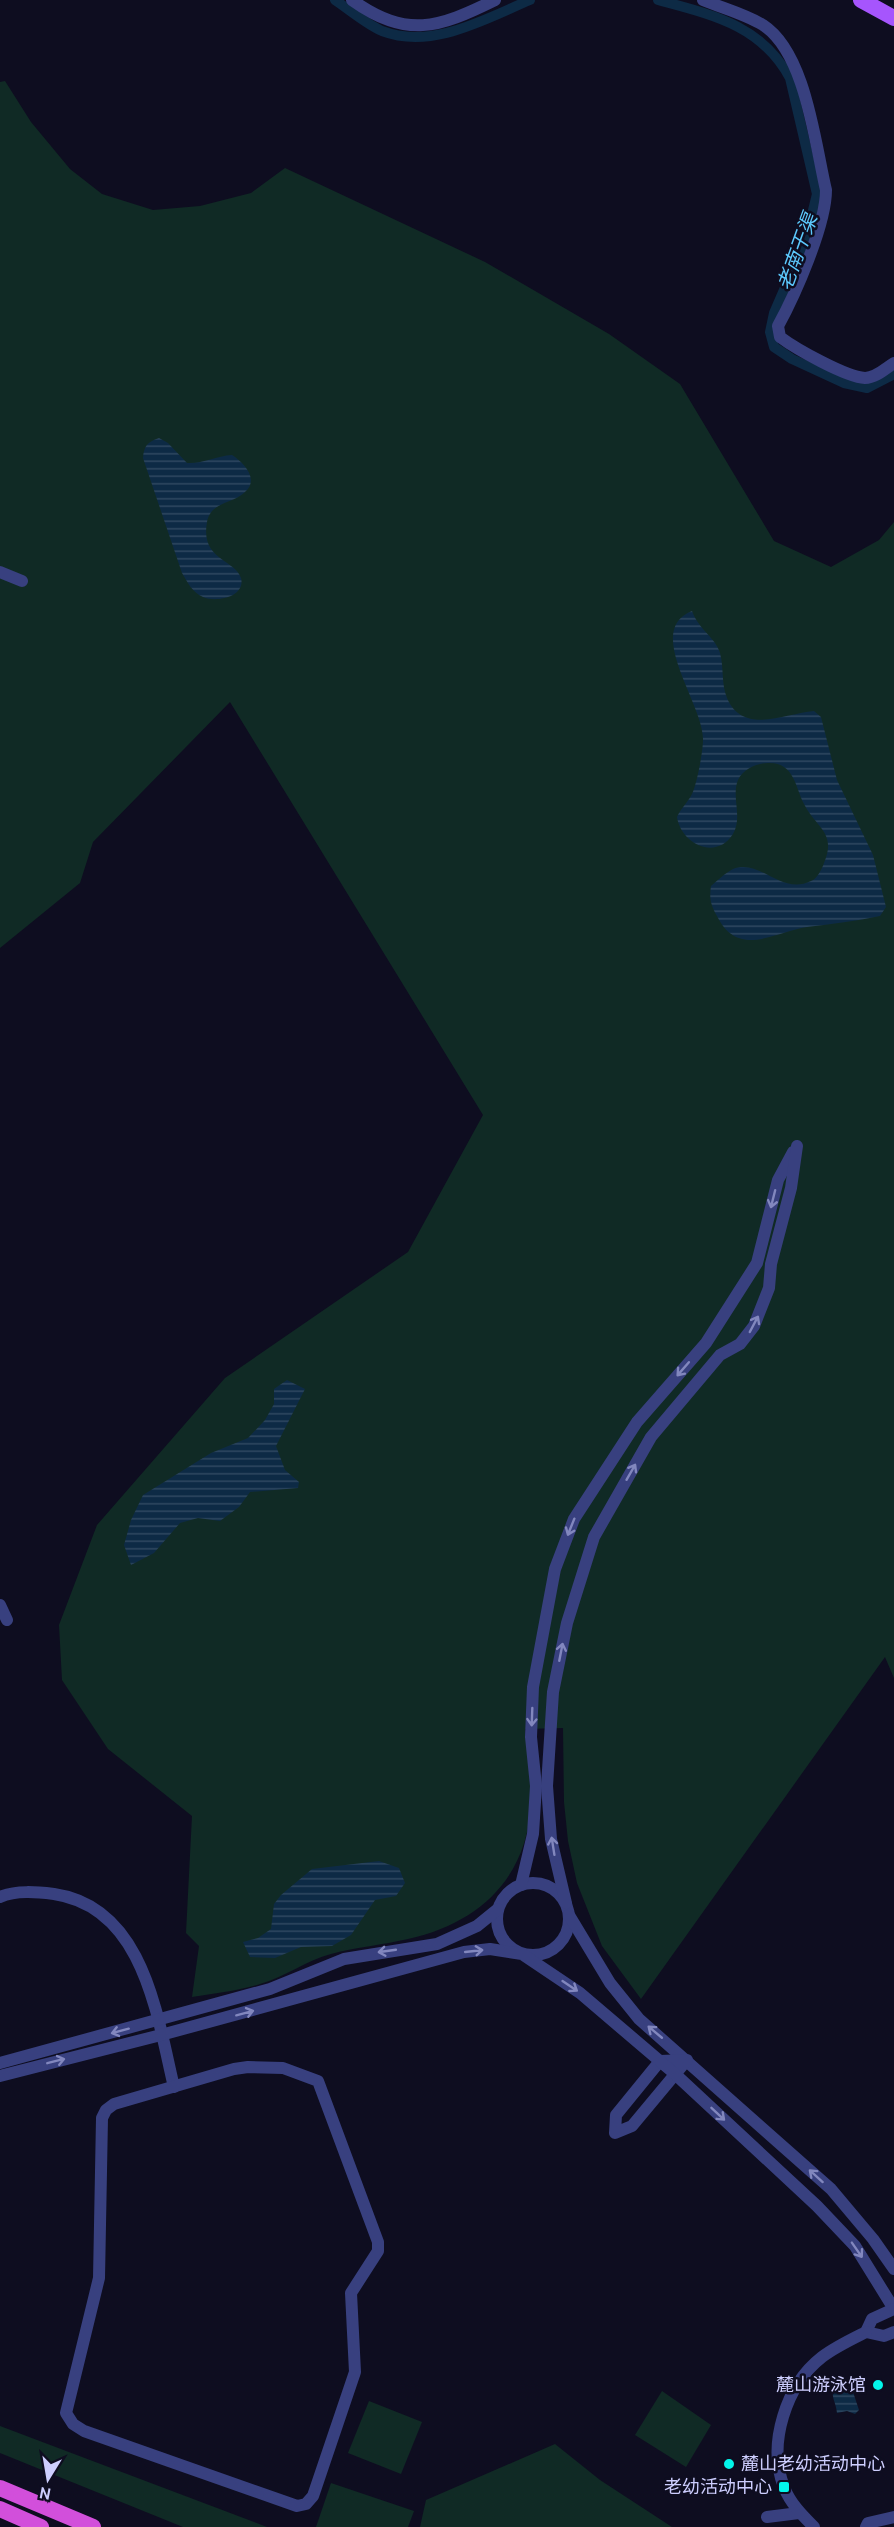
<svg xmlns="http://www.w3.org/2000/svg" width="894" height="2527" font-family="Cabin,'Noto Sans SC',sans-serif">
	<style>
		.green { fill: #102a25 }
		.water { fill: url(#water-rules) }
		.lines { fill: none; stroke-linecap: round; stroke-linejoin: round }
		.canal { stroke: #0d2a45; stroke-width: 10 }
		.minor { stroke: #38407f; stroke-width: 12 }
		.primary { stroke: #a655fd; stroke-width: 16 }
		.trunk { stroke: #d24fdb; stroke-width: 16 }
		.oneway { stroke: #8287be }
		.poi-dot { fill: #03f5ea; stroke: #0e0d20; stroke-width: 2 }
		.labels { text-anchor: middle; stroke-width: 5; stroke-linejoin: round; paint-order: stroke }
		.poi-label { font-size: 18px; fill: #cdcefe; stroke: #0e0d20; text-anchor: end }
		.water-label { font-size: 20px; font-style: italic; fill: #5cc9fd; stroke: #0e0d20 }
	</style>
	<defs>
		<pattern id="water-rules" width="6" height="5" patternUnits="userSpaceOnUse" patternTransform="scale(1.5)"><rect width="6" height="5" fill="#0d2a45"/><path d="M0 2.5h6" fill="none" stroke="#2f4861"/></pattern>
	</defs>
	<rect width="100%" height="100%" fill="#0e0d20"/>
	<!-- green -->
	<g class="green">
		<path d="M 5,81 L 31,122 L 70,169 L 102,194 L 153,210 L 200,206 L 251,193 L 285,168 L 485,262 L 609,334 L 680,384 L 774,541 L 831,567 L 879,540 L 894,522 L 894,1678 L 885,1657 L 641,1999 L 602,1946 L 577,1883 L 568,1841 L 564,1802 L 563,1728 L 525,1729 C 527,1753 532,1778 531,1802 C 528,1877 480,1923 408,1939 C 382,1945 357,1947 331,1954 C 307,1960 285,1977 260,1984 C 238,1991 215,1993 192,1997 L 199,1946 L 186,1933 L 192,1816 L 108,1749 L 62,1680 L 59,1625 L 97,1525 L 225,1378 L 408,1252 L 483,1115 L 230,702 L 93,842 L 80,883 L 0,948 L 0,82 Z"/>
		<path d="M 662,2391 L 711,2425 L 686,2467 L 635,2435 Z"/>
		<path d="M 369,2401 L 422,2422 L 401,2474 L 348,2453 Z"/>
		<path d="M 0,2426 L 267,2527 L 183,2527 L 0,2453 Z"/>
		<path d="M 555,2444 L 600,2480 L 672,2527 L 420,2527 L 426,2500 Z"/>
		<path d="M 331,2483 L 414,2511 L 408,2527 L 316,2527 Z"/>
	</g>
	<!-- water -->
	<g class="water">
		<path d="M 159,438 L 168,443 L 187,463 C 202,464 216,456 232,455 C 243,462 260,479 245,492 C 233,504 211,501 207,522 C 200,560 235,559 241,578 C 246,597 216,603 203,597 C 192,592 188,583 182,573 L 143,458 C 144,446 147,442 159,438 Z"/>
		<path d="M 692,611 C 699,630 716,638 720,653 C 724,667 721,684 727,698 C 743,736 786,713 814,711 L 821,717 L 837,780 L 873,855 L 886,907 L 880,916 C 856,921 832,924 807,927 C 774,932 738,959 717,916 C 711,905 709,899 711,886 C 717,881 725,873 733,869 C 760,858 781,896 811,881 C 817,879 822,869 824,863 C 837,832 816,828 804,804 C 795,786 794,762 768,763 C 757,763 743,769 738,780 C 731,797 743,817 733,834 C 716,861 681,844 677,817 C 681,808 688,802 692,794 C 697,784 703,751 703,740 C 704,704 643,630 692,611 Z"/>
		<path d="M 287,1380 L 305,1389 L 276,1446 L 285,1470 L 299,1482 L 298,1488 L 250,1492 L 239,1507 L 220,1521 L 198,1518 L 180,1523 L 154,1553 L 131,1565 L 124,1545 L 131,1520 L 143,1495 L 211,1453 L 248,1438 L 265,1420 L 274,1404 L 274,1389 Z"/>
		<path d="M 379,1861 L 399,1868 L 405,1883 L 396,1896 L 375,1900 L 351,1935 L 332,1946 L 301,1947 L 275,1958 L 250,1957 L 243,1942 L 258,1938 L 271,1929 L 274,1904 L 281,1895 L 312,1869 Z"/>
		<path d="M 839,2383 L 852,2389 L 859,2410 L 855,2414 L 847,2411 L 837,2413 C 836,2400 827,2393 839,2383 Z"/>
	</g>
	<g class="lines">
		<!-- canal -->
		<g class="canal">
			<path d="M 335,0 C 350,10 366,24 382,31 C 432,50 485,19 530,0"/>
			<path d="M 658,0 C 713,15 761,25 790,78 L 817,194 L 806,239 L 774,313 L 770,332 L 774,347 L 792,359 L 844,383 L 867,388 L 894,374"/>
		</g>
		<!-- minor -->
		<g class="minor">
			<path d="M 352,0 C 407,39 438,28 495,0"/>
			<path d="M 703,0 C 722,8 745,14 763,25 C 806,53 815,144 826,190 C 826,225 795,295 778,326 L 780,337 C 796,349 846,377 865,378 C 876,378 886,368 894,363"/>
			<path d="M 0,572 L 22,581"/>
			<path d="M 0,1605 L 7,1620"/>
			<circle cx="533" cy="1919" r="36"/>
			<path d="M 521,1885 L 533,1834 L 536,1786 L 531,1737 L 533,1687 L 555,1569 L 574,1519 L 637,1422 L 706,1343 L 757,1263 L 778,1180 L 793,1152"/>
			<path d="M 0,1897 C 16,1890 37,1892 54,1894 C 144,1907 157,2016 174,2087"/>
			<path d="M 566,1903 L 551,1839 L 547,1786 L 553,1692 L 567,1623 L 594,1537 L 651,1437 L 720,1355 L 740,1344 L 754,1326 L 769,1288 L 771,1264 L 791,1188 L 797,1146"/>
			<path d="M 569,1915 L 610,1983 L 639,2019 L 831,2189 L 873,2239 L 894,2269"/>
			<path d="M 687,2060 L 632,2126 L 615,2133 L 616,2115 L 660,2061 Z"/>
			<path d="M 0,2063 L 270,1989 L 344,1959 L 437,1944 L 477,1926 L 498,1909"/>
			<path d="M 248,2067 L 283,2068 L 318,2081 L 378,2242 L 378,2251 L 351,2293 L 355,2372 L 313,2496 L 306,2504 L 297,2506 L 84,2431 L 73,2424 L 66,2413 L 99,2278 L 102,2118 L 106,2110 L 114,2104 L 234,2069 Z"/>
			<path d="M 0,2076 L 161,2035 L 464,1952 L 490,1949 L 522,1954 L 580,1993 L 675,2074 L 817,2206 L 855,2246 L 894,2309"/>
			<path d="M 894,2309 L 872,2319 L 866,2332 L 884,2336 L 894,2332"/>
			<path d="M 767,2517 L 799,2513"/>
			<path d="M 814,2527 C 802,2515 790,2503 784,2487 C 767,2444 786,2385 822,2357 C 835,2347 852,2339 866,2332"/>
			<path d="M 866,2527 L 868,2523 L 894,2517"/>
		</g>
		<!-- primary -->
		<path class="primary" d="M 861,0 L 894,18"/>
		<!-- trunk -->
		<g class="trunk">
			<path d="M 0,2488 L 93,2527"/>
			<path d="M 0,2509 L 41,2527"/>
		</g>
	</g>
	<!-- one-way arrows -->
	<defs><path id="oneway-shaft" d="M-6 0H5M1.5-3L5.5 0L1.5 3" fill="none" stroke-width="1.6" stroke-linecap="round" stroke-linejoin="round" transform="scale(1.5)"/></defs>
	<g class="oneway">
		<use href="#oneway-shaft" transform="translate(773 1199) rotate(104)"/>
		<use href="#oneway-shaft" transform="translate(754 1324) rotate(-62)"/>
		<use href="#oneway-shaft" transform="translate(683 1369) rotate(131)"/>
		<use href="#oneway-shaft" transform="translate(631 1472) rotate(-60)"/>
		<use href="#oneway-shaft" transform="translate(571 1527) rotate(112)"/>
		<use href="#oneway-shaft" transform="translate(561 1652) rotate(-79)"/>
		<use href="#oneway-shaft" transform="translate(532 1717) rotate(92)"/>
		<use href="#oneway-shaft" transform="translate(553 1846) rotate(-99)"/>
		<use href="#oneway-shaft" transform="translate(387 1951) rotate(172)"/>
		<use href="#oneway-shaft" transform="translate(474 1951) rotate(-6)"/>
		<use href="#oneway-shaft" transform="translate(570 1986) rotate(34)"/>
		<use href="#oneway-shaft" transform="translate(245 2013) rotate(-15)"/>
		<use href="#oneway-shaft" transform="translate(120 2031) rotate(165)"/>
		<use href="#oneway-shaft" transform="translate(655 2032) rotate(-140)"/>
		<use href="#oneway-shaft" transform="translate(56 2061) rotate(-14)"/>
		<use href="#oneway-shaft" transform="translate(718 2114) rotate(43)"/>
		<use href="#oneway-shaft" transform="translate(816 2176) rotate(-138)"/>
		<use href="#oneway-shaft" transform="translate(857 2250) rotate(55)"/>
	</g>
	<!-- markers -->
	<g class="poi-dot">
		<circle cx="878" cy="2385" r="6"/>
		<circle cx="729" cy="2464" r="6"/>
		<rect x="778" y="2481" width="12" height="12" rx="3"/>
	</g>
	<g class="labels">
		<!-- poi labels -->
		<g class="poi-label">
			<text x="866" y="2391">麓山游泳馆</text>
			<text x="741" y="2470" text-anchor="start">麓山老幼活动中心</text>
			<text x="772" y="2493">老幼活动中心</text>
		</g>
		<!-- water labels -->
		<g class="water-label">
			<text transform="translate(797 252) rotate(-70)" y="7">老南干渠</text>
		</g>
	</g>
	<!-- north arrow -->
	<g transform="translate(48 2479) rotate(191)" stroke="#0e0d20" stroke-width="4.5" paint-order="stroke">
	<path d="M0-4.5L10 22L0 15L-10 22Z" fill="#cdcefe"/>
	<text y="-9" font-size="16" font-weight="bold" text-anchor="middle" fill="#cdcefe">N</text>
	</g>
</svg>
